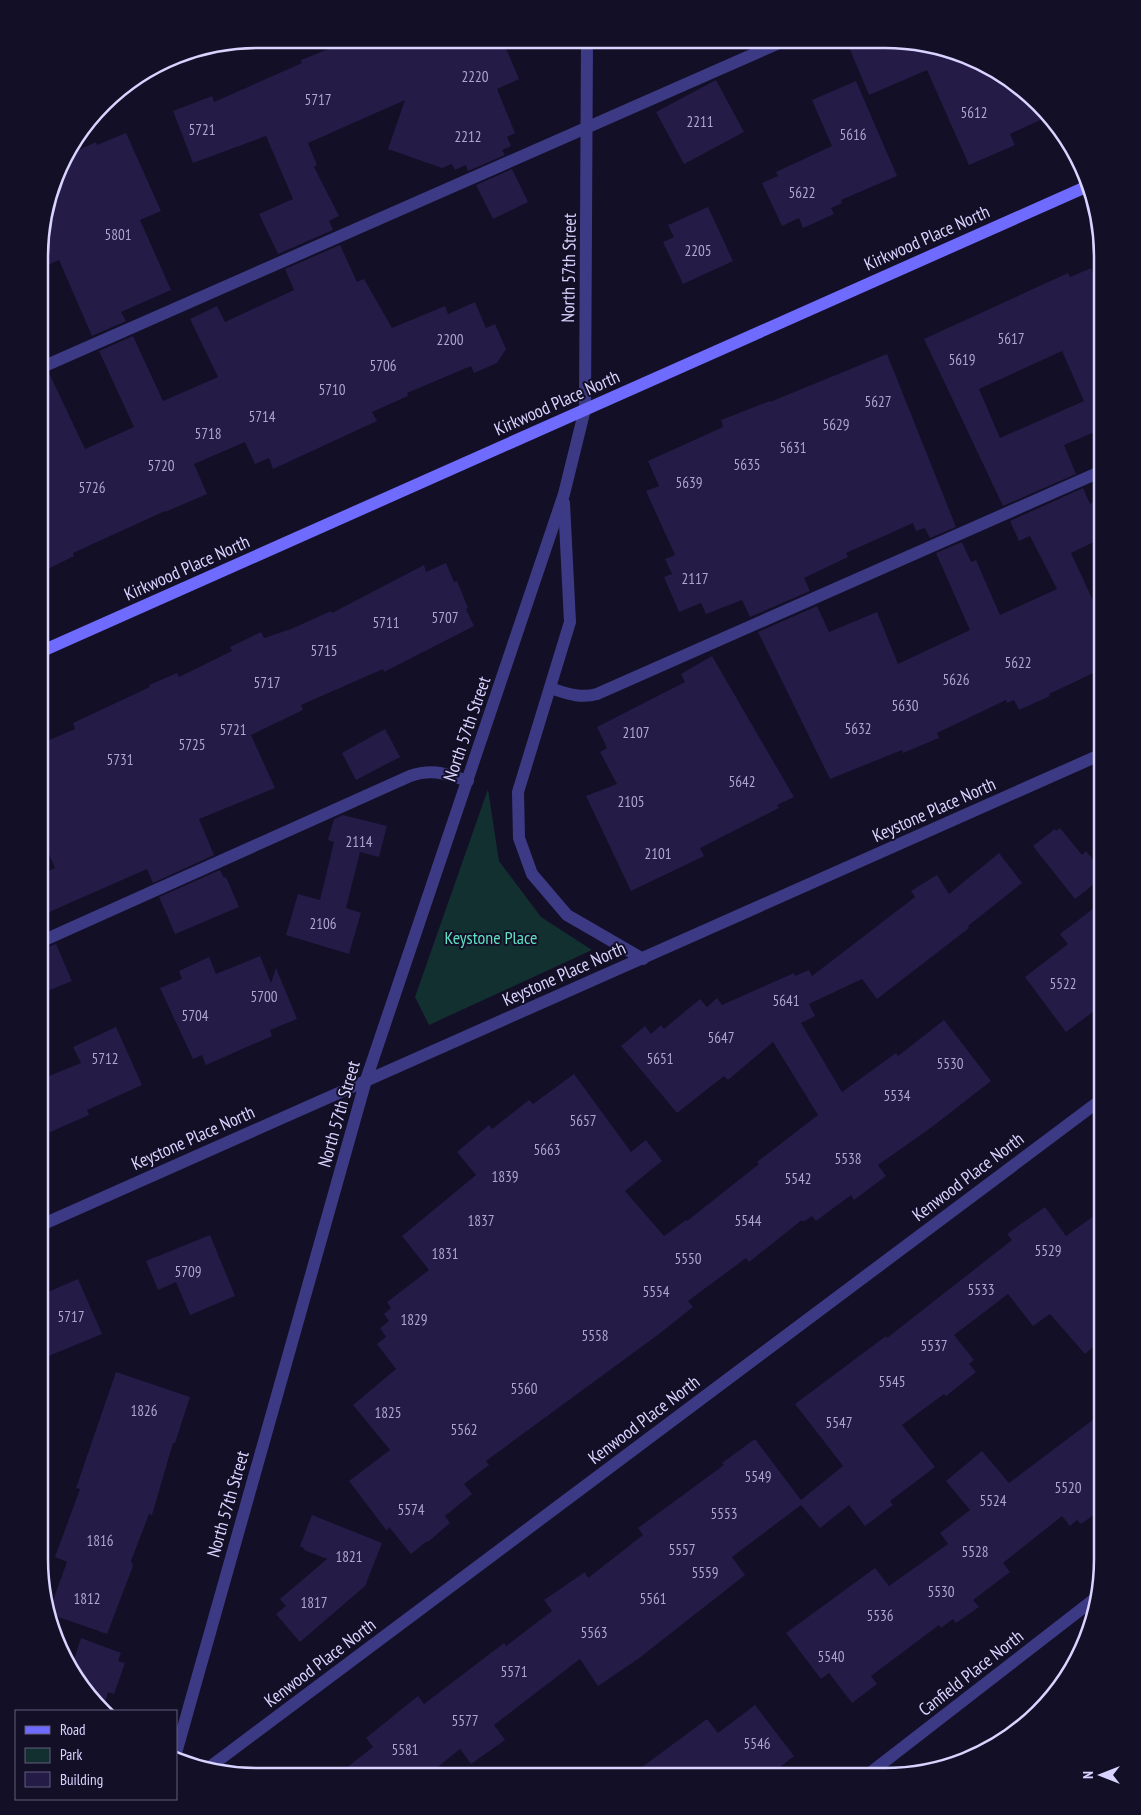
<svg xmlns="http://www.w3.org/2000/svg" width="1141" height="1815" font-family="'PT Sans Narrow',sans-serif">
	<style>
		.green { fill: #12302f }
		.building { fill: #241b47; fill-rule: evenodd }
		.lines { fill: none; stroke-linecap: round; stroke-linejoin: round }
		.lane { stroke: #3d3a85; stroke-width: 12 }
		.street { stroke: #3d3a85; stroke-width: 12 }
		.secondary { stroke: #6f6bff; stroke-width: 12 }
		.labels { text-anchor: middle; stroke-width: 4; stroke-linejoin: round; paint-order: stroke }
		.number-label { font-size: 15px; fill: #aca6d1 }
		.street-label { font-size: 18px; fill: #d9d4ff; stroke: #130f26 }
		.park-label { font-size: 18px; fill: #5fe0c0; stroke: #130f26 }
		.rim { fill: none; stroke: #d9d4ff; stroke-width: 2.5 }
	</style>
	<rect width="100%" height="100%" fill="#130f26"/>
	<!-- green -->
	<path class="green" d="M 488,789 L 499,861 L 541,917 L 592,950 L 429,1025 L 415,997 Z"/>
	<!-- building -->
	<g class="building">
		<path d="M 328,39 L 502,39 L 519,79 L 497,89 L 515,133 L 507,137 L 511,146 L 502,150 L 505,155 L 468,171 L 466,165 L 455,170 L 452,164 L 442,168 L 388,149 L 405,100 L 308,143 L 317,165 L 314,167 L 339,216 L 329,221 L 333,230 L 278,254 L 259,214 L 293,199 L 266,136 L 193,163 L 173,111 L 212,96 L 214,102 L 302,63 L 301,60 L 331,48 Z"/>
		<path d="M 846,40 L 913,41 L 968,55 L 1017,84 L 1049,116 L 1010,134 L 1015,145 L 969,165 L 927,70 L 869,95 Z"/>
		<path d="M 716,80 L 744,132 L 684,164 L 656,112 Z"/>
		<path d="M 856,81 L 897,176 L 841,200 L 842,203 L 831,208 L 834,214 L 803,228 L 799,218 L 782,226 L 762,183 L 778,176 L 776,172 L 832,146 L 812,100 Z"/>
		<path d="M 126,133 L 161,211 L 140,220 L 171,290 L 121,312 L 126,321 L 92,336 L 59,260 L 41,268 L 41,229 L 61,160 L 65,156 L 96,142 L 97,145 Z"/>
		<path d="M 512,169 L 528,202 L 493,219 L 476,185 Z"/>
		<path d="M 708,207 L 733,261 L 683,284 L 663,242 L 674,237 L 668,225 Z"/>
		<path d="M 340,245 L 357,282 L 364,279 L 392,328 L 445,306 L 448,314 L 475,302 L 486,328 L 495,324 L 506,349 L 497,363 L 474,373 L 471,366 L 407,393 L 408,396 L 372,412 L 377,421 L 273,469 L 269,458 L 255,464 L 245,442 L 194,464 L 207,494 L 165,512 L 165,511 L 73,553 L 74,556 L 40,573 L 40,376 L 49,373 L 85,449 L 134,427 L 99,351 L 133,336 L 163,401 L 218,377 L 190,319 L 217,306 L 225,322 L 294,290 L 285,269 Z"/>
		<path d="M 1091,268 L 1102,294 L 1102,444 L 1097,431 L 1064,445 L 1076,474 L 1003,506 L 924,339 L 1068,273 L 1070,277 ZM 1062,351 L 1084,401 L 1000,438 L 979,389 Z"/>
		<path d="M 887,354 L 956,527 L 930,538 L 925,528 L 916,531 L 913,523 L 846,553 L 848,557 L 804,578 L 810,591 L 750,617 L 742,600 L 706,614 L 701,603 L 679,612 L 664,577 L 672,574 L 665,559 L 675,555 L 646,491 L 659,486 L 648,461 L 723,427 L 721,420 L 770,401 L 770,402 Z"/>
		<path d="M 1083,488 L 1090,504 L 1102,498 L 1102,538 L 1071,553 L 1102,620 L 1102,669 L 1049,694 L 1050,696 L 1019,710 L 1014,700 L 1007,703 L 1006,700 L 937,733 L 939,738 L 903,753 L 902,750 L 830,779 L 758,632 L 817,606 L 829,632 L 877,612 L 898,664 L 970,630 L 936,553 L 962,542 L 971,562 L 976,560 L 1000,615 L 1057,589 L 1030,536 L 1019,541 L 1010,521 Z"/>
		<path d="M 446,563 L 454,582 L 457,581 L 468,608 L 466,609 L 474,626 L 384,672 L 383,669 L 301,705 L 303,710 L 251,735 L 275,788 L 199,819 L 214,855 L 153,883 L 147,869 L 72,902 L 43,915 L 49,929 L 40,933 L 40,875 L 55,868 L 40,833 L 40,744 L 75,729 L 73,723 L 150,687 L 149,685 L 177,673 L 179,677 L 232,651 L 230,647 L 261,632 L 264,638 L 291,629 L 331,611 L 332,613 L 424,565 L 426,572 Z"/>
		<path d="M 712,656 L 794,797 L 777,805 L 779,808 L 700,848 L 704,856 L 631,891 L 586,796 L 617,784 L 600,752 L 607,748 L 597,727 L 685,682 L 681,674 Z"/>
		<path d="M 385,729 L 400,757 L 356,780 L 342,753 Z"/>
		<path d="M 343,815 L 387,826 L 379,857 L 360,852 L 346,908 L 361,913 L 349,954 L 286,935 L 298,894 L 320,900 L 334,842 L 328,840 L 334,819 Z"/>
		<path d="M 1060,828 L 1082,855 L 1086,851 L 1102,871 L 1102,878 L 1075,899 L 1033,846 L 1055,829 L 1056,831 Z"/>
		<path d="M 999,853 L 1022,883 L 968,926 L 969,928 L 877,999 L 862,979 L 809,1004 L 815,1016 L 801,1023 L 842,1092 L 896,1053 L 898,1056 L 944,1020 L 991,1081 L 932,1127 L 878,1165 L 886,1176 L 854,1200 L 851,1195 L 816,1221 L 812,1216 L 803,1222 L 802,1220 L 749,1262 L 746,1258 L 688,1301 L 693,1307 L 659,1334 L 486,1461 L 489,1465 L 464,1484 L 472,1494 L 445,1516 L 450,1523 L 428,1542 L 427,1541 L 411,1554 L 389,1527 L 387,1531 L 349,1481 L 390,1450 L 353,1405 L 396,1369 L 377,1344 L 386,1337 L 380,1328 L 389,1321 L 384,1314 L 391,1308 L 387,1302 L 429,1270 L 402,1236 L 476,1175 L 457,1152 L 489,1125 L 492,1129 L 529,1100 L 533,1104 L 574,1074 L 631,1152 L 646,1140 L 662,1161 L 625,1191 L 664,1236 L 686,1220 L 687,1221 L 759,1164 L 757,1162 L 818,1115 L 773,1042 L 728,1080 L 724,1076 L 677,1113 L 621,1046 L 645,1026 L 651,1034 L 661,1025 L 664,1029 L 700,999 L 707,1007 L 717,998 L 722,1005 L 794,973 L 795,976 L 809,970 L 812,976 L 915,897 L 911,891 L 937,875 L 949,894 Z"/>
		<path d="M 220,870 L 224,878 L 226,877 L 239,907 L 175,934 L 159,897 Z"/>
		<path d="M 1102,902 L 1102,1005 L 1066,1032 L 1025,977 L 1068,944 L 1060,934 Z"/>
		<path d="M 56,944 L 72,981 L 40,994 L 40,950 Z"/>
		<path d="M 260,956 L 271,983 L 276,968 L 297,1019 L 270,1030 L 272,1036 L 206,1065 L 202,1055 L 193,1059 L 160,988 L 182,979 L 179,971 L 209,957 L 216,974 Z"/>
		<path d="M 116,1027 L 142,1085 L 87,1110 L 89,1115 L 39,1137 L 39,1080 L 81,1063 L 73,1047 Z"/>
		<path d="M 1045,1207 L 1066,1236 L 1102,1210 L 1102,1339 L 1085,1354 L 1050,1314 L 1033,1326 L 1008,1294 L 954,1335 L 974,1360 L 969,1364 L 976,1372 L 946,1396 L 944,1394 L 902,1425 L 935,1467 L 890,1501 L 893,1505 L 865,1526 L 849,1505 L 820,1528 L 801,1505 L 732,1557 L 745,1575 L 638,1659 L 598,1686 L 580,1659 L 494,1725 L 505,1740 L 471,1764 L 460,1749 L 428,1775 L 337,1775 L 373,1747 L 366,1738 L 418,1696 L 424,1704 L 504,1643 L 506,1646 L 552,1611 L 544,1600 L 585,1572 L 588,1578 L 643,1535 L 638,1528 L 724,1465 L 722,1463 L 755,1439 L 801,1500 L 843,1466 L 795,1404 L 886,1336 L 887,1338 L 1012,1240 L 1007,1234 Z"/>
		<path d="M 210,1235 L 235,1296 L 190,1315 L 176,1282 L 158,1290 L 146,1261 Z"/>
		<path d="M 78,1279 L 102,1334 L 39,1360 L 39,1296 Z"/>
		<path d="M 116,1372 L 190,1397 L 175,1443 L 173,1443 L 152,1515 L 149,1514 L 131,1561 L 133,1566 L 107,1634 L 50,1614 L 49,1611 L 67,1562 L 55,1557 L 80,1489 L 76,1488 Z"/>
		<path d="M 1102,1413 L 1102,1509 L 1081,1524 L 1077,1520 L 1070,1526 L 1062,1516 L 1003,1563 L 1010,1572 L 973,1600 L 979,1607 L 956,1623 L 953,1619 L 941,1628 L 939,1625 L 871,1676 L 877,1684 L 852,1703 L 829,1673 L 821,1679 L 786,1633 L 875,1568 L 889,1586 L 948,1544 L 940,1533 L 970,1510 L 946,1481 L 982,1451 L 1009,1483 Z"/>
		<path d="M 312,1515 L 382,1543 L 365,1586 L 300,1642 L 276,1614 L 286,1606 L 280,1599 L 327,1559 L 304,1550 L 305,1549 L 300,1546 Z"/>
		<path d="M 81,1638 L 121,1653 L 118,1661 L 125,1663 L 114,1694 L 108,1692 L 103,1710 L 84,1691 L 71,1668 Z"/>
		<path d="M 755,1705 L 794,1756 L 769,1776 L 630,1776 L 707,1719 L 718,1733 Z"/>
	</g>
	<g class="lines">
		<!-- lane -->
		<g class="lane">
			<path d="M 40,368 L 786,40"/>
			<path d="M 550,688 C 566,693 580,699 597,694 L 1102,471"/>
			<path d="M 40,942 L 410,776 C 433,768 446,774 468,781"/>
		</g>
		<!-- street -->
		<g class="street">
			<path d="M 564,503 L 570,622 L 518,792 L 519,838 L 532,874 L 567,915 L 643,959"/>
			<path d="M 39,1226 L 1102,754"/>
			<path d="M 176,1753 L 366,1080 L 564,494 L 585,409 L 587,40"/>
			<path d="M 207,1769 L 1102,1099"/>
			<path d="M 866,1776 L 1097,1597"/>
		</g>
		<!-- secondary -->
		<path class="secondary" d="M 40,652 L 1088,186"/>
	</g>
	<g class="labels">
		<!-- number labels -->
		<g class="number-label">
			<text x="475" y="82">2220</text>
			<text x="318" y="105">5717</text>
			<text x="974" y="118">5612</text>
			<text x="700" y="127">2211</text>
			<text x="202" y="135">5721</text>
			<text x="853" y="140">5616</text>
			<text x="468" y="142">2212</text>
			<text x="802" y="198">5622</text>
			<text x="118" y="240">5801</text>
			<text x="698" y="256">2205</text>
			<text x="1011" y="344">5617</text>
			<text x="450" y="345">2200</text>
			<text x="962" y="365">5619</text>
			<text x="383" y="371">5706</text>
			<text x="332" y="395">5710</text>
			<text x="878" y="407">5627</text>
			<text x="262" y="422">5714</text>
			<text x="836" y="430">5629</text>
			<text x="208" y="439">5718</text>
			<text x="793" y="453">5631</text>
			<text x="747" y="470">5635</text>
			<text x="161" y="471">5720</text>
			<text x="689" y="488">5639</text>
			<text x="92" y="493">5726</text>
			<text x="695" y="584">2117</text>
			<text x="445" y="623">5707</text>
			<text x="386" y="628">5711</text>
			<text x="324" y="656">5715</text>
			<text x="1018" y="668">5622</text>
			<text x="956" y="685">5626</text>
			<text x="267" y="688">5717</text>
			<text x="905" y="711">5630</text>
			<text x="858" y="734">5632</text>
			<text x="233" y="735">5721</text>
			<text x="636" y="738">2107</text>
			<text x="192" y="750">5725</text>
			<text x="120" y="765">5731</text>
			<text x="742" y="787">5642</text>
			<text x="631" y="807">2105</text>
			<text x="359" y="847">2114</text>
			<text x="658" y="859">2101</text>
			<text x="323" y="929">2106</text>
			<text x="1063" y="989">5522</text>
			<text x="264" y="1002">5700</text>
			<text x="786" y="1006">5641</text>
			<text x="195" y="1021">5704</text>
			<text x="721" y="1043">5647</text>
			<text x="105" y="1064">5712</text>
			<text x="660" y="1064">5651</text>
			<text x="950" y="1069">5530</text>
			<text x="897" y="1101">5534</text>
			<text x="583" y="1126">5657</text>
			<text x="547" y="1155">5663</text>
			<text x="848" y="1164">5538</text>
			<text x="505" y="1182">1839</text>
			<text x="798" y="1184">5542</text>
			<text x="481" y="1226">1837</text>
			<text x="748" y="1226">5544</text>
			<text x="1048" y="1256">5529</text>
			<text x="445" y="1259">1831</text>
			<text x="688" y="1264">5550</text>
			<text x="188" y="1277">5709</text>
			<text x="981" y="1295">5533</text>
			<text x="656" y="1297">5554</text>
			<text x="71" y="1322">5717</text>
			<text x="414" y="1325">1829</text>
			<text x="595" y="1341">5558</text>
			<text x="934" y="1351">5537</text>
			<text x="892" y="1387">5545</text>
			<text x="524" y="1394">5560</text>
			<text x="144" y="1416">1826</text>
			<text x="388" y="1418">1825</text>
			<text x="839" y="1428">5547</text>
			<text x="464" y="1435">5562</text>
			<text x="758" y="1482">5549</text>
			<text x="1068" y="1493">5520</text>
			<text x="993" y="1506">5524</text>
			<text x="411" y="1515">5574</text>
			<text x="724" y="1519">5553</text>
			<text x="100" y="1546">1816</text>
			<text x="682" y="1555">5557</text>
			<text x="975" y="1557">5528</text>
			<text x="349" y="1562">1821</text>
			<text x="705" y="1578">5559</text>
			<text x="941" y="1597">5530</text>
			<text x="87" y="1604">1812</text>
			<text x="653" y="1604">5561</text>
			<text x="314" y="1608">1817</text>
			<text x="880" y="1621">5536</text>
			<text x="594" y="1638">5563</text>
			<text x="831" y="1662">5540</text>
			<text x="514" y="1677">5571</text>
			<text x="465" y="1726">5577</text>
			<text x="757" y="1749">5546</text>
			<text x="405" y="1755">5581</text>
		</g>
		<!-- street labels -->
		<g class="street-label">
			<text transform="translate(927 238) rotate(-24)" y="6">Kirkwood Place North</text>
			<text transform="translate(569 268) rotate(-89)" y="6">North 57th Street</text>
			<text transform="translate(557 403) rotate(-24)" y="6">Kirkwood Place North</text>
			<text transform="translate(187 568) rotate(-24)" y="6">Kirkwood Place North</text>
			<text transform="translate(467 729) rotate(-71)" y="6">North 57th Street</text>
			<text transform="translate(934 810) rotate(-24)" y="6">Keystone Place North</text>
			<text transform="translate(564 974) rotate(-24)" y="6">Keystone Place North</text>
			<text transform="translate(339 1114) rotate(-74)" y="6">North 57th Street</text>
			<text transform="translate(193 1138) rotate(-24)" y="6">Keystone Place North</text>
			<text transform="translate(968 1177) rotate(-37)" y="6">Kenwood Place North</text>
			<text transform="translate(644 1420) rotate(-37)" y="6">Kenwood Place North</text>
			<text transform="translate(228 1504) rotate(-74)" y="6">North 57th Street</text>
			<text transform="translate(320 1663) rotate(-37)" y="6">Kenwood Place North</text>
			<text transform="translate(971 1673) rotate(-38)" y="6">Canfield Place North</text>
		</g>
		<!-- park labels -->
		<g class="park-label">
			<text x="491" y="944">Keystone Place</text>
		</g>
	</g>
	<!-- crop -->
	<path d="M0 0H1141V1815H0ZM257 48H885A209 209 0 0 1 1094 257V1559A209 209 0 0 1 885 1768H257A209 209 0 0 1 48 1559V257A209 209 0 0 1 257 48Z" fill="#130f26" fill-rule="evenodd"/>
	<path class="rim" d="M257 48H885A209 209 0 0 1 1094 257V1559A209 209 0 0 1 885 1768H257A209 209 0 0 1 48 1559V257A209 209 0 0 1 257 48Z"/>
	<!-- legend -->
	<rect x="15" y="1710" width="162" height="90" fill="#130f26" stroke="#625e7d"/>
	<rect x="25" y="1726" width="25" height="8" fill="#6f6bff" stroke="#625e7d"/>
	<text x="60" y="1735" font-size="15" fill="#d9d4ff">Road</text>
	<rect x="25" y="1748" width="25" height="15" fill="#12302f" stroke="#625e7d"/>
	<text x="60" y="1760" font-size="15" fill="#d9d4ff">Park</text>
	<rect x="25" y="1772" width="25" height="15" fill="#241b47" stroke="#625e7d"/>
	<text x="60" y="1785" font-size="15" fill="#d9d4ff">Building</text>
	<!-- north arrow -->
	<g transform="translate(1101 1775) rotate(270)" stroke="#130f26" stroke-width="4" paint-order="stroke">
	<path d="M0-4L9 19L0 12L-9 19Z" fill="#d9d4ff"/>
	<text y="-8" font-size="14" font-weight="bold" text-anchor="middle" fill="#d9d4ff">N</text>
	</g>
</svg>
